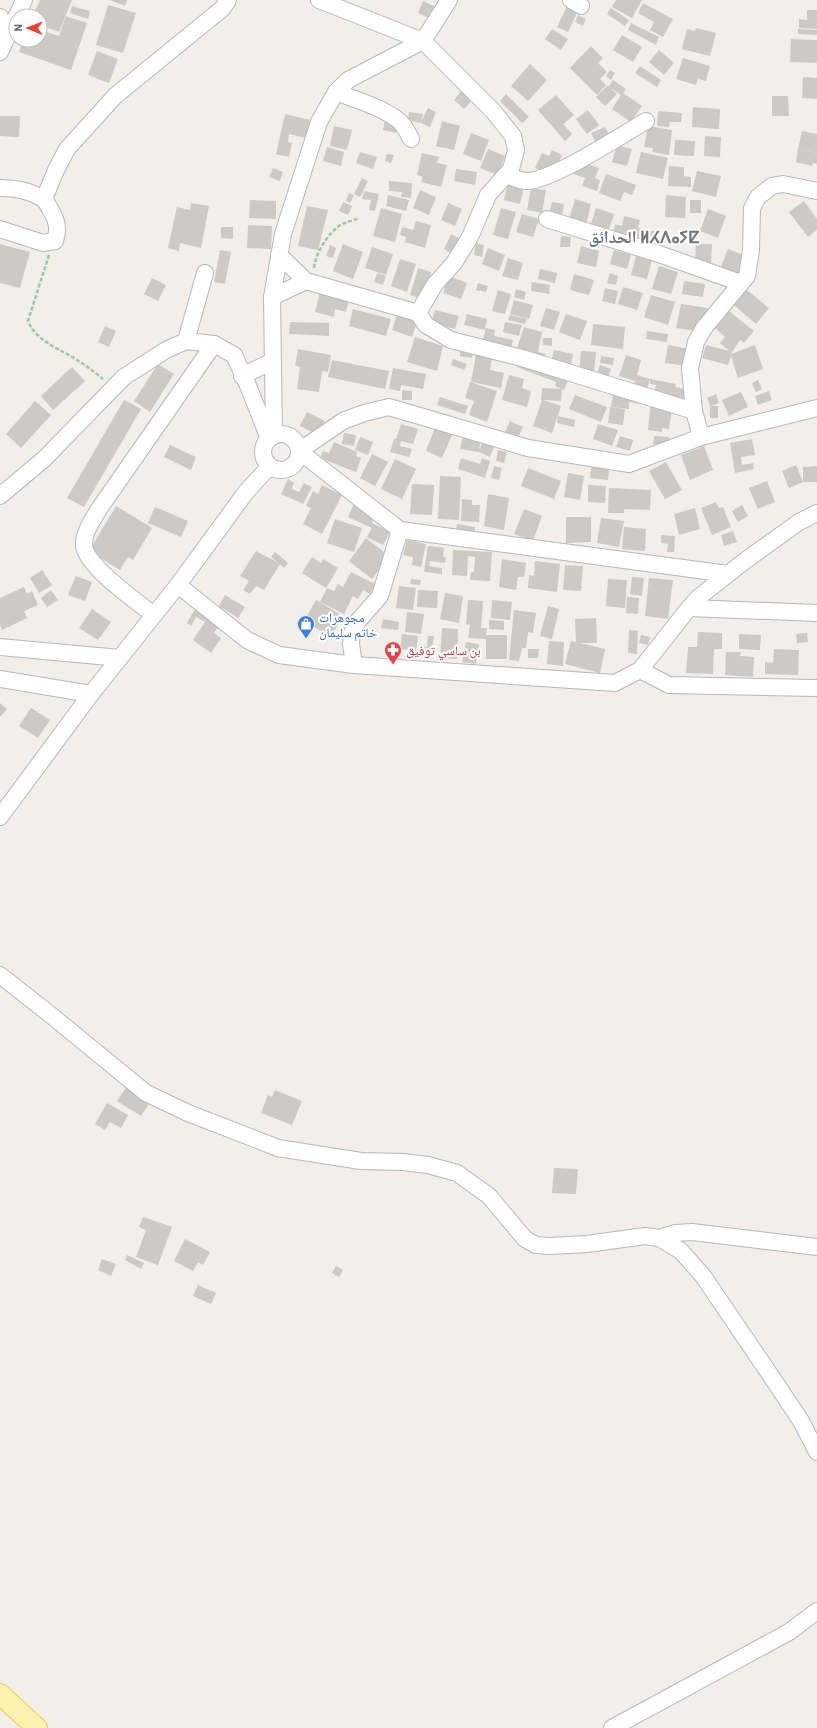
<svg xmlns="http://www.w3.org/2000/svg" width="817" height="1728" font-family="Barlow,'Noto Naskh Arabic','Noto Sans Tifinagh',sans-serif">
	<style>
		.building { fill: #cccac5 }
		.lines { fill: none; stroke-linecap: round; stroke-linejoin: round }
		.minor-casing { stroke: #b5b8bc; stroke-width: 18 }
		.major-casing { stroke: #f2c960; stroke-width: 22 }
		.path { stroke: #9cc7a9; stroke-width: 2.5; stroke-dasharray: 4 2; stroke-linecap: butt }
		.minor { stroke: #fff; stroke-width: 16 }
		.major { stroke: #fff2af; stroke-width: 20 }
		.labels { text-anchor: middle; stroke-width: 4; stroke-linejoin: round; paint-order: stroke }
		.shop-label { font-size: 13px; fill: #366cbe; stroke: #fff; text-anchor: start }
		.health-label { font-size: 13px; fill: #be3a42; stroke: #fff; text-anchor: start }
		.district-label { font-size: 17px; font-weight: bold; fill: #70757a; stroke: #fff }
	</style>
	<rect width="100%" height="100%" fill="#f1efe8"/>
	<!-- building -->
	<g class="building">
		<path d="M 40,0 L 72,0 L 59,32 L 40,25 L 40,16 L 33,16 Z"/>
		<path d="M 109,0 L 127,0 L 125,6 Z"/>
		<path d="M 616,0 L 642,0 L 632,18 L 612,7 Z"/>
		<path d="M 423,1 L 434,6 L 429,18 L 418,13 Z"/>
		<path d="M 643,3 L 673,19 L 663,37 L 650,30 L 654,22 L 638,13 Z"/>
		<path d="M 108,5 L 136,13 L 123,53 L 96,45 Z"/>
		<path d="M 72,6 L 90,11 L 88,19 L 70,13 Z"/>
		<path d="M 567,6 L 578,11 L 568,32 L 557,27 Z"/>
		<path d="M 611,8 L 629,20 L 625,26 L 607,14 Z"/>
		<path d="M 807,10 L 817,10 L 817,29 L 799,28 L 799,19 L 807,20 Z"/>
		<path d="M 578,15 L 586,19 L 583,26 L 575,22 Z"/>
		<path d="M 66,16 L 87,23 L 71,70 L 19,52 L 23,40 L 40,40 L 40,30 L 59,36 Z"/>
		<path d="M 631,23 L 659,37 L 656,45 L 628,30 Z"/>
		<path d="M 696,28 L 716,33 L 710,56 L 682,49 L 687,29 L 695,31 Z"/>
		<path d="M 552,29 L 568,39 L 561,50 L 545,39 Z"/>
		<path d="M 798,29 L 817,30 L 817,35 L 798,34 Z"/>
		<path d="M 622,35 L 642,47 L 633,62 L 613,50 Z"/>
		<path d="M 791,39 L 817,40 L 817,63 L 790,62 Z"/>
		<path d="M 591,46 L 603,58 L 598,63 L 607,72 L 600,79 L 606,85 L 597,95 L 570,68 Z"/>
		<path d="M 659,50 L 674,63 L 664,75 L 649,62 Z"/>
		<path d="M 97,51 L 118,59 L 109,83 L 88,75 Z"/>
		<path d="M 683,58 L 710,66 L 706,81 L 698,79 L 696,85 L 676,79 Z"/>
		<path d="M 530,64 L 547,80 L 528,101 L 511,86 Z"/>
		<path d="M 640,66 L 661,80 L 657,87 L 635,73 Z"/>
		<path d="M 610,70 L 615,73 L 611,80 L 606,76 Z"/>
		<path d="M 803,77 L 817,78 L 817,99 L 802,98 Z"/>
		<path d="M 613,80 L 626,89 L 623,93 L 642,106 L 631,122 L 612,109 L 621,95 L 611,88 L 617,94 L 605,106 L 596,97 L 608,85 L 609,87 Z"/>
		<path d="M 462,90 L 472,100 L 464,109 L 454,100 Z"/>
		<path d="M 506,94 L 529,117 L 522,123 L 500,101 Z"/>
		<path d="M 556,95 L 574,115 L 563,124 L 572,134 L 565,141 L 538,110 Z"/>
		<path d="M 772,96 L 788,96 L 789,116 L 772,116 Z"/>
		<path d="M 693,107 L 720,109 L 719,129 L 692,127 Z"/>
		<path d="M 428,108 L 436,112 L 430,127 L 421,123 L 408,120 L 409,112 L 423,114 L 421,122 Z"/>
		<path d="M 588,110 L 599,125 L 587,134 L 576,119 Z"/>
		<path d="M 658,111 L 682,113 L 681,122 L 670,122 L 669,127 L 657,126 Z"/>
		<path d="M 285,114 L 310,120 L 306,138 L 289,134 L 288,142 L 292,143 L 289,157 L 276,154 Z"/>
		<path d="M 0,116 L 20,116 L 19,137 L 0,136 Z"/>
		<path d="M 385,120 L 398,123 L 396,133 L 383,130 Z"/>
		<path d="M 442,121 L 460,126 L 454,150 L 436,146 Z"/>
		<path d="M 334,126 L 352,130 L 347,150 L 330,146 Z"/>
		<path d="M 648,126 L 672,130 L 669,155 L 652,152 L 653,148 L 644,147 Z"/>
		<path d="M 605,127 L 611,138 L 597,145 L 591,133 Z"/>
		<path d="M 802,131 L 817,134 L 817,153 L 798,149 Z"/>
		<path d="M 471,133 L 489,140 L 481,161 L 463,154 Z"/>
		<path d="M 705,136 L 721,137 L 720,157 L 704,156 Z"/>
		<path d="M 675,140 L 695,141 L 694,156 L 674,155 Z"/>
		<path d="M 617,145 L 632,149 L 627,166 L 612,162 Z"/>
		<path d="M 327,147 L 344,152 L 341,166 L 323,161 Z"/>
		<path d="M 488,149 L 505,156 L 498,175 L 480,168 Z"/>
		<path d="M 798,149 L 817,153 L 817,164 L 813,163 L 812,166 L 796,162 Z"/>
		<path d="M 552,150 L 562,155 L 552,176 L 535,168 L 542,153 L 549,156 Z"/>
		<path d="M 360,152 L 377,157 L 373,169 L 356,163 Z"/>
		<path d="M 641,152 L 668,158 L 663,179 L 636,173 Z"/>
		<path d="M 422,153 L 439,157 L 437,163 L 447,165 L 441,187 L 421,182 L 423,177 L 417,175 Z"/>
		<path d="M 387,154 L 394,155 L 391,163 L 385,161 Z"/>
		<path d="M 579,161 L 599,168 L 595,178 L 600,180 L 597,191 L 582,186 L 585,178 L 574,174 Z"/>
		<path d="M 669,166 L 684,167 L 684,176 L 691,177 L 691,187 L 668,186 Z"/>
		<path d="M 273,168 L 283,172 L 280,181 L 269,177 Z"/>
		<path d="M 456,169 L 477,172 L 475,185 L 454,181 Z"/>
		<path d="M 697,171 L 721,176 L 716,197 L 692,191 Z"/>
		<path d="M 606,174 L 636,185 L 632,195 L 624,192 L 620,201 L 599,193 Z"/>
		<path d="M 362,178 L 368,181 L 360,197 L 354,194 Z"/>
		<path d="M 389,181 L 412,183 L 411,198 L 401,197 L 402,192 L 389,191 Z"/>
		<path d="M 508,183 L 524,187 L 520,204 L 504,200 Z"/>
		<path d="M 531,188 L 546,190 L 542,213 L 527,210 Z"/>
		<path d="M 420,190 L 436,197 L 429,215 L 413,208 Z"/>
		<path d="M 364,191 L 379,194 L 375,211 L 369,210 L 371,200 L 362,199 Z"/>
		<path d="M 349,193 L 354,195 L 350,203 L 346,201 Z"/>
		<path d="M 388,195 L 409,200 L 406,211 L 386,206 Z"/>
		<path d="M 666,195 L 686,197 L 685,218 L 665,217 Z"/>
		<path d="M 575,199 L 591,204 L 586,225 L 569,220 Z"/>
		<path d="M 250,200 L 276,201 L 276,219 L 249,218 Z"/>
		<rect x="690" y="200" width="11" height="13"/>
		<path d="M 804,201 L 817,219 L 817,230 L 808,237 L 789,212 Z"/>
		<path d="M 343,202 L 352,206 L 348,215 L 339,211 Z"/>
		<path d="M 552,202 L 564,204 L 562,216 L 549,214 Z"/>
		<path d="M 191,203 L 209,206 L 201,248 L 180,243 L 179,251 L 168,248 L 177,207 L 190,210 Z"/>
		<path d="M 448,203 L 462,209 L 455,226 L 441,220 Z"/>
		<path d="M 307,206 L 328,210 L 318,250 L 298,246 Z"/>
		<path d="M 381,208 L 402,214 L 395,242 L 373,236 Z"/>
		<path d="M 501,208 L 516,212 L 508,239 L 493,235 Z"/>
		<path d="M 596,208 L 614,214 L 608,233 L 590,227 Z"/>
		<path d="M 708,209 L 726,216 L 718,238 L 700,231 Z"/>
		<path d="M 522,214 L 539,219 L 533,237 L 516,232 Z"/>
		<path d="M 624,216 L 640,220 L 638,228 L 657,232 L 652,250 L 613,235 L 615,224 L 622,226 Z"/>
		<path d="M 416,221 L 431,225 L 425,248 L 405,242 L 406,237 L 400,235 L 402,227 L 413,230 Z"/>
		<path d="M 248,225 L 272,226 L 271,249 L 247,248 Z"/>
		<path d="M 221,227 L 233,227 L 233,239 L 221,238 Z"/>
		<path d="M 451,234 L 462,240 L 454,255 L 444,249 Z"/>
		<path d="M 561,236 L 571,237 L 570,247 L 560,247 Z"/>
		<path d="M 476,243 L 484,245 L 482,257 L 474,255 Z"/>
		<path d="M 0,244 L 30,252 L 20,288 L 0,283 Z"/>
		<path d="M 343,244 L 363,252 L 353,279 L 333,271 Z"/>
		<path d="M 696,244 L 712,244 L 711,263 L 695,262 Z"/>
		<path d="M 330,245 L 336,248 L 333,258 L 326,256 Z"/>
		<path d="M 581,246 L 599,251 L 596,267 L 577,263 Z"/>
		<path d="M 372,247 L 393,254 L 386,275 L 365,268 Z"/>
		<path d="M 488,248 L 505,255 L 499,271 L 482,264 Z"/>
		<path d="M 728,249 L 746,256 L 739,274 L 721,267 Z"/>
		<path d="M 220,250 L 231,252 L 225,284 L 214,282 Z"/>
		<path d="M 614,250 L 631,255 L 627,269 L 610,264 Z"/>
		<path d="M 636,256 L 652,259 L 647,279 L 631,275 Z"/>
		<path d="M 508,258 L 523,263 L 518,280 L 502,276 Z"/>
		<path d="M 400,259 L 416,264 L 407,292 L 391,286 Z"/>
		<path d="M 659,266 L 678,272 L 671,294 L 652,289 Z"/>
		<path d="M 418,268 L 431,272 L 424,299 L 410,295 Z"/>
		<path d="M 540,269 L 557,273 L 555,283 L 538,279 Z"/>
		<path d="M 377,273 L 386,276 L 383,285 L 374,282 Z"/>
		<path d="M 610,273 L 618,276 L 616,285 L 607,283 Z"/>
		<path d="M 574,274 L 594,280 L 589,295 L 570,290 Z"/>
		<path d="M 449,276 L 467,283 L 461,299 L 443,293 Z"/>
		<path d="M 152,278 L 166,285 L 158,301 L 144,294 Z"/>
		<path d="M 684,281 L 705,284 L 703,297 L 682,294 Z"/>
		<path d="M 532,282 L 550,285 L 549,294 L 531,291 Z"/>
		<path d="M 478,283 L 488,286 L 486,292 L 476,290 Z"/>
		<path d="M 623,287 L 643,293 L 637,310 L 618,304 Z"/>
		<path d="M 321,288 L 350,296 L 346,312 L 335,309 L 334,317 L 315,312 Z"/>
		<path d="M 605,288 L 618,291 L 615,304 L 602,301 Z"/>
		<path d="M 516,289 L 526,292 L 524,300 L 514,297 Z"/>
		<path d="M 498,290 L 511,294 L 505,314 L 492,311 Z"/>
		<path d="M 747,290 L 769,308 L 756,324 L 734,305 Z"/>
		<path d="M 651,295 L 675,302 L 668,325 L 644,317 Z"/>
		<path d="M 514,300 L 533,305 L 529,319 L 510,314 Z"/>
		<path d="M 681,304 L 708,308 L 705,321 L 698,320 L 697,331 L 676,328 Z"/>
		<path d="M 546,308 L 560,312 L 554,330 L 540,326 Z"/>
		<path d="M 353,309 L 391,319 L 386,336 L 349,326 Z"/>
		<path d="M 435,310 L 459,316 L 455,329 L 431,323 Z"/>
		<path d="M 729,311 L 754,331 L 744,343 L 740,340 L 731,354 L 755,345 L 763,369 L 738,378 L 731,356 L 728,365 L 702,358 L 706,345 L 729,351 L 720,343 L 725,337 L 715,328 Z"/>
		<path d="M 398,312 L 418,319 L 412,337 L 392,330 Z"/>
		<path d="M 467,314 L 487,319 L 485,330 L 464,325 Z"/>
		<path d="M 566,314 L 587,321 L 580,340 L 559,332 Z"/>
		<path d="M 510,315 L 527,319 L 525,324 L 508,320 Z"/>
		<path d="M 290,322 L 329,323 L 329,336 L 289,334 Z"/>
		<path d="M 505,322 L 522,325 L 519,336 L 503,332 Z"/>
		<path d="M 593,324 L 625,327 L 623,349 L 591,345 Z"/>
		<path d="M 105,326 L 116,331 L 109,347 L 98,342 Z"/>
		<path d="M 524,327 L 542,332 L 538,352 L 546,354 L 543,363 L 515,354 Z"/>
		<path d="M 486,328 L 495,330 L 494,336 L 513,340 L 510,351 L 482,344 Z"/>
		<path d="M 647,331 L 668,334 L 667,342 L 646,339 Z"/>
		<path d="M 415,337 L 443,346 L 437,371 L 407,362 Z"/>
		<path d="M 543,338 L 552,338 L 552,346 L 543,345 Z"/>
		<path d="M 668,345 L 689,349 L 686,366 L 665,363 Z"/>
		<path d="M 298,349 L 331,355 L 328,372 L 322,371 L 319,392 L 297,389 L 300,367 L 295,366 Z"/>
		<path d="M 460,349 L 473,351 L 472,358 L 460,356 Z"/>
		<path d="M 554,350 L 573,354 L 570,370 L 550,366 Z"/>
		<path d="M 581,351 L 596,352 L 594,375 L 579,374 Z"/>
		<path d="M 476,355 L 492,358 L 490,370 L 504,373 L 501,388 L 471,382 Z"/>
		<path d="M 626,355 L 641,360 L 637,375 L 650,379 L 646,393 L 633,389 L 635,381 L 619,376 Z"/>
		<path d="M 601,356 L 614,358 L 613,365 L 600,363 Z"/>
		<path d="M 453,359 L 467,364 L 464,370 L 451,365 Z"/>
		<path d="M 520,359 L 569,378 L 564,390 L 562,389 L 561,401 L 543,400 L 561,406 L 552,433 L 533,426 L 542,400 L 541,400 L 542,388 L 562,389 L 555,386 L 556,382 L 517,367 Z"/>
		<path d="M 332,360 L 389,371 L 385,389 L 328,377 Z"/>
		<path d="M 158,364 L 174,374 L 150,412 L 134,401 Z"/>
		<path d="M 600,365 L 611,369 L 608,378 L 597,374 Z"/>
		<path d="M 72,367 L 85,381 L 53,410 L 41,396 Z"/>
		<path d="M 393,368 L 426,374 L 423,389 L 401,385 L 400,391 L 389,389 Z"/>
		<path d="M 509,375 L 524,379 L 522,388 L 531,391 L 527,407 L 502,400 Z"/>
		<path d="M 650,379 L 676,384 L 675,387 L 689,390 L 686,407 L 654,398 L 656,385 L 650,384 Z"/>
		<path d="M 758,380 L 762,389 L 756,392 L 752,383 Z"/>
		<path d="M 470,382 L 497,391 L 487,422 L 469,415 L 474,401 L 465,398 Z"/>
		<path d="M 402,390 L 412,391 L 412,400 L 402,400 Z"/>
		<path d="M 769,391 L 772,400 L 758,405 L 755,396 Z"/>
		<path d="M 741,392 L 748,407 L 729,416 L 722,400 Z"/>
		<path d="M 613,394 L 647,405 L 629,402 L 629,409 L 611,407 Z"/>
		<path d="M 716,394 L 719,403 L 711,406 L 718,406 L 718,418 L 710,418 L 710,406 L 707,398 Z"/>
		<path d="M 575,395 L 607,407 L 601,422 L 569,409 Z"/>
		<path d="M 440,397 L 468,406 L 465,414 L 437,405 Z"/>
		<path d="M 124,400 L 141,409 L 84,507 L 67,498 Z"/>
		<path d="M 651,400 L 673,403 L 669,429 L 662,428 L 662,432 L 648,430 Z"/>
		<path d="M 35,401 L 51,415 L 21,448 L 6,434 Z"/>
		<path d="M 610,407 L 625,409 L 623,425 L 608,423 Z"/>
		<path d="M 307,412 L 325,421 L 318,435 L 300,426 Z"/>
		<path d="M 558,416 L 575,420 L 574,427 L 557,423 Z"/>
		<path d="M 439,417 L 457,424 L 442,458 L 426,451 Z"/>
		<path d="M 510,421 L 523,427 L 518,438 L 505,432 Z"/>
		<path d="M 401,424 L 418,429 L 413,444 L 401,441 L 400,446 L 412,449 L 409,457 L 390,452 L 394,439 L 396,439 Z"/>
		<path d="M 598,424 L 618,430 L 612,446 L 593,439 Z"/>
		<path d="M 344,433 L 356,435 L 354,446 L 342,444 Z"/>
		<path d="M 463,436 L 481,439 L 479,450 L 483,442 L 494,447 L 490,457 L 479,452 L 460,449 Z"/>
		<path d="M 620,436 L 633,440 L 630,451 L 616,447 Z"/>
		<path d="M 654,436 L 669,437 L 668,445 L 653,444 Z"/>
		<path d="M 360,437 L 373,442 L 368,455 L 355,450 Z"/>
		<path d="M 752,439 L 755,455 L 741,457 L 742,465 L 753,463 L 754,469 L 735,473 L 730,443 Z"/>
		<path d="M 334,442 L 357,452 L 356,456 L 361,458 L 356,472 L 320,458 L 323,451 L 329,453 Z"/>
		<path d="M 170,445 L 196,457 L 191,470 L 164,457 Z"/>
		<path d="M 704,446 L 713,470 L 690,480 L 681,455 Z"/>
		<path d="M 498,450 L 507,452 L 504,463 L 496,461 Z"/>
		<path d="M 372,454 L 388,462 L 375,486 L 360,478 Z"/>
		<path d="M 461,458 L 480,464 L 482,458 L 490,461 L 485,478 L 458,469 Z"/>
		<path d="M 395,459 L 416,469 L 402,499 L 381,489 Z"/>
		<path d="M 592,461 L 610,463 L 608,480 L 590,478 Z"/>
		<path d="M 666,462 L 682,490 L 665,499 L 649,471 Z"/>
		<path d="M 796,465 L 803,482 L 789,488 L 782,471 Z"/>
		<path d="M 494,466 L 502,468 L 499,480 L 491,478 Z"/>
		<path d="M 817,466 L 817,482 L 803,482 L 803,467 Z"/>
		<path d="M 528,468 L 561,481 L 554,499 L 521,486 Z"/>
		<path d="M 568,473 L 584,476 L 580,500 L 564,497 Z"/>
		<path d="M 440,476 L 461,477 L 459,520 L 438,519 Z"/>
		<path d="M 288,479 L 294,483 L 292,489 L 299,492 L 304,483 L 312,487 L 303,504 L 281,494 Z"/>
		<path d="M 767,481 L 775,502 L 758,509 L 749,488 Z"/>
		<path d="M 412,484 L 434,485 L 432,515 L 410,514 Z"/>
		<path d="M 322,485 L 342,495 L 322,534 L 303,524 L 311,508 L 306,506 L 313,491 L 318,494 Z"/>
		<path d="M 588,485 L 606,486 L 605,503 L 588,502 Z"/>
		<path d="M 609,488 L 651,490 L 650,510 L 624,509 L 624,513 L 608,513 Z"/>
		<path d="M 488,494 L 509,498 L 504,530 L 484,526 Z"/>
		<path d="M 358,495 L 380,506 L 372,523 L 390,532 L 383,545 L 367,537 L 372,528 L 348,517 Z"/>
		<path d="M 462,499 L 472,500 L 472,505 L 480,505 L 479,522 L 461,521 Z"/>
		<path d="M 716,502 L 719,508 L 723,507 L 731,527 L 712,535 L 701,508 Z"/>
		<path d="M 742,505 L 748,516 L 738,522 L 732,511 Z"/>
		<path d="M 116,506 L 152,528 L 133,560 L 128,557 L 120,570 L 89,551 Z"/>
		<path d="M 155,507 L 188,521 L 181,537 L 148,523 Z"/>
		<path d="M 695,508 L 700,529 L 679,535 L 674,514 Z"/>
		<path d="M 524,509 L 542,516 L 533,541 L 514,534 Z"/>
		<path d="M 566,517 L 591,517 L 591,542 L 566,543 Z"/>
		<path d="M 601,518 L 624,521 L 619,547 L 597,543 Z"/>
		<path d="M 335,519 L 362,528 L 354,552 L 327,543 Z"/>
		<path d="M 457,524 L 475,527 L 474,535 L 456,532 Z"/>
		<path d="M 624,527 L 646,529 L 645,551 L 622,549 Z"/>
		<path d="M 733,531 L 737,542 L 724,546 L 721,535 Z"/>
		<path d="M 661,535 L 675,536 L 674,552 L 667,552 L 668,544 L 661,543 Z"/>
		<path d="M 366,538 L 389,556 L 372,579 L 349,561 Z"/>
		<path d="M 407,540 L 426,544 L 421,567 L 412,565 L 413,557 L 403,555 Z"/>
		<path d="M 428,546 L 444,548 L 443,557 L 446,558 L 445,563 L 430,561 L 429,566 L 442,568 L 442,574 L 424,572 Z"/>
		<path d="M 453,550 L 492,552 L 490,581 L 470,580 L 471,572 L 474,572 L 475,557 L 468,556 L 467,576 L 452,575 Z"/>
		<path d="M 256,551 L 277,562 L 271,557 L 275,552 L 288,563 L 284,568 L 280,564 L 264,590 L 256,586 L 250,594 L 243,590 L 249,581 L 240,576 Z"/>
		<path d="M 312,557 L 321,563 L 323,559 L 338,568 L 326,588 L 302,573 Z"/>
		<path d="M 502,559 L 526,563 L 524,577 L 518,577 L 516,590 L 499,587 Z"/>
		<path d="M 535,561 L 560,564 L 557,592 L 528,588 L 529,575 L 534,576 Z"/>
		<path d="M 565,565 L 583,566 L 581,591 L 563,590 Z"/>
		<path d="M 42,570 L 52,585 L 39,593 L 30,578 Z"/>
		<path d="M 351,572 L 375,584 L 370,594 L 363,590 L 358,599 L 353,596 L 344,614 L 320,602 L 327,588 L 334,591 L 338,584 L 343,587 Z"/>
		<path d="M 76,576 L 92,582 L 85,601 L 68,595 Z"/>
		<path d="M 632,577 L 644,578 L 642,596 L 630,594 Z"/>
		<path d="M 649,578 L 673,580 L 668,619 L 645,616 Z"/>
		<path d="M 411,579 L 421,580 L 420,585 L 410,584 Z"/>
		<path d="M 608,579 L 627,580 L 625,608 L 606,606 Z"/>
		<path d="M 399,586 L 416,588 L 413,610 L 396,608 Z"/>
		<path d="M 24,587 L 27,594 L 32,591 L 38,605 L 24,611 L 27,618 L 2,630 L 0,625 L 0,598 Z"/>
		<path d="M 51,590 L 58,600 L 47,607 L 41,598 Z"/>
		<path d="M 418,590 L 438,591 L 437,608 L 417,607 Z"/>
		<path d="M 445,593 L 463,596 L 459,623 L 440,619 Z"/>
		<path d="M 225,595 L 245,607 L 238,618 L 219,606 Z"/>
		<path d="M 627,597 L 639,598 L 638,614 L 626,613 Z"/>
		<path d="M 200,600 L 213,608 L 205,622 L 196,617 L 191,626 L 187,623 Z"/>
		<path d="M 316,600 L 343,616 L 331,637 L 304,621 Z"/>
		<path d="M 468,600 L 483,601 L 481,628 L 487,628 L 486,635 L 507,635 L 507,659 L 486,659 L 486,639 L 468,638 L 470,625 L 466,624 Z"/>
		<path d="M 492,600 L 512,602 L 510,620 L 491,618 Z"/>
		<path d="M 548,606 L 559,609 L 552,639 L 540,636 Z"/>
		<path d="M 92,609 L 111,622 L 98,640 L 79,628 Z"/>
		<path d="M 514,610 L 536,613 L 533,633 L 528,632 L 526,648 L 522,648 L 519,661 L 509,660 Z"/>
		<path d="M 407,612 L 424,614 L 421,634 L 405,632 Z"/>
		<path d="M 596,618 L 597,643 L 580,643 L 605,649 L 600,673 L 565,664 L 571,641 L 576,642 L 575,619 Z"/>
		<path d="M 207,619 L 218,627 L 214,633 L 221,638 L 211,653 L 193,640 Z"/>
		<path d="M 383,619 L 399,622 L 398,630 L 381,628 Z"/>
		<path d="M 489,620 L 504,621 L 504,630 L 489,629 Z"/>
		<path d="M 442,628 L 458,629 L 457,659 L 440,658 Z"/>
		<path d="M 629,630 L 638,631 L 637,654 L 628,653 Z"/>
		<path d="M 698,632 L 722,633 L 722,649 L 714,649 L 713,674 L 686,673 L 688,647 L 697,647 Z"/>
		<path d="M 807,633 L 808,642 L 797,643 L 796,634 Z"/>
		<path d="M 402,634 L 418,636 L 416,651 L 400,649 Z"/>
		<path d="M 739,634 L 761,635 L 760,650 L 739,649 Z"/>
		<path d="M 641,635 L 650,637 L 648,645 L 639,643 Z"/>
		<path d="M 428,636 L 434,636 L 431,655 L 421,654 L 422,646 L 427,647 Z"/>
		<path d="M 549,641 L 564,642 L 563,666 L 547,664 Z"/>
		<path d="M 466,642 L 479,644 L 476,664 L 462,662 Z"/>
		<path d="M 528,649 L 539,649 L 538,658 L 528,658 Z"/>
		<path d="M 774,649 L 799,650 L 798,675 L 765,674 L 765,662 L 773,663 Z"/>
		<path d="M 726,652 L 741,652 L 740,656 L 754,657 L 753,677 L 725,675 Z"/>
		<path d="M 0,703 L 7,709 L 0,717 Z"/>
		<path d="M 31,708 L 50,720 L 38,738 L 19,726 Z"/>
		<path d="M 131,1080 L 154,1096 L 141,1116 L 117,1101 Z"/>
		<path d="M 275,1090 L 302,1101 L 292,1125 L 261,1113 L 268,1095 L 272,1097 Z"/>
		<path d="M 107,1103 L 128,1115 L 121,1128 L 110,1122 L 105,1130 L 95,1124 Z"/>
		<path d="M 554,1168 L 578,1169 L 576,1194 L 552,1193 Z"/>
		<path d="M 143,1217 L 172,1227 L 158,1265 L 136,1257 L 146,1230 L 139,1227 Z"/>
		<path d="M 185,1239 L 210,1252 L 203,1265 L 198,1262 L 193,1271 L 174,1261 Z"/>
		<path d="M 127,1255 L 144,1263 L 141,1269 L 125,1260 Z"/>
		<path d="M 102,1259 L 116,1264 L 111,1276 L 98,1270 Z"/>
		<path d="M 336,1266 L 343,1270 L 339,1277 L 332,1273 Z"/>
		<path d="M 198,1285 L 216,1293 L 211,1304 L 193,1296 Z"/>
	</g>
	<g class="lines">
		<!-- minor casing -->
		<g class="minor-casing">
			<g id="minor">
				<path d="M 319,0 L 423,41 L 493,111 L 513,136 L 516,150 L 511,169 L 488,195 L 470,237 L 454,263 L 435,284 L 418,313 L 426,325 L 451,340 L 522,358 L 694,411"/>
				<path d="M 571,0 L 581,6"/>
				<path d="M 17,16 L 24,0"/>
				<path d="M 0,17 L 7,37"/>
				<path d="M 0,52 L 16,17"/>
				<path d="M 336,92 C 354,99 391,110 403,125 C 406,130 409,134 411,139"/>
				<path d="M 506,175 C 512,177 520,181 526,181 C 550,182 622,135 646,121"/>
				<path d="M 0,188 C 17,188 29,191 44,199"/>
				<path d="M 817,191 L 783,184 L 772,186 L 758,197 L 752,208 L 751,250 L 747,276 L 704,328 L 696,342 L 690,368 L 694,411 L 701,437 L 817,408"/>
				<path d="M 547,219 L 659,254 L 741,283"/>
				<path d="M 0,229 L 43,243 L 55,241 C 61,224 53,213 44,199 L 56,170 L 67,149 L 115,96 L 223,8 L 228,0"/>
				<path d="M 279,255 L 306,281"/>
				<path d="M 272,297 L 306,281 L 418,313"/>
				<path d="M 186,341 L 205,273"/>
				<path d="M 242,376 L 273,361"/>
				<circle cx="281" cy="452" r="18"/>
				<path d="M 274,436 L 272,297 L 283,234 L 319,122 L 336,92 L 348,80 L 423,41 L 449,0"/>
				<path d="M 701,437 L 629,464 L 528,448 L 389,407 L 364,413 L 343,421 L 299,451 L 400,530 L 728,574"/>
				<path d="M 0,496 L 44,459 L 124,377 L 166,350 L 186,341 L 214,344 L 234,355 L 249,388 L 269,439"/>
				<path d="M 178,585 L 247,640 L 279,655 L 354,665 L 615,683 L 640,670 L 689,608 L 699,597 L 746,560 L 799,522 L 817,513"/>
				<path d="M 689,608 L 817,613"/>
				<path d="M 154,615 C 137,602 87,567 84,546 C 83,533 92,521 99,509 L 214,344"/>
				<path d="M 0,647 L 120,658"/>
				<path d="M 354,665 L 351,644 L 352,633 L 358,621 L 380,596 L 400,530"/>
				<path d="M 640,670 L 669,685 L 817,688"/>
				<path d="M 0,679 L 91,694"/>
				<path d="M 0,817 L 91,694 L 178,585 L 246,492 L 270,466"/>
				<path d="M 0,975 L 52,1016 L 146,1093 L 188,1113 L 278,1148 L 361,1161 L 403,1162 L 428,1165 L 457,1173 L 489,1196 L 525,1239 L 536,1245 L 549,1246 L 587,1244 L 645,1236 L 659,1238 L 681,1251 L 703,1276 L 775,1382 L 801,1421 L 817,1452"/>
				<path d="M 659,1238 L 676,1233 L 692,1232 L 817,1247"/>
				<path d="M 612,1728 L 789,1632 L 817,1611"/>
			</g>
		</g>
		<!-- major casing -->
		<g class="major-casing">
			<path id="major" d="M 0,1694 L 37,1728"/>
		</g>
		<!-- path -->
		<g class="path">
			<path d="M 49,255 L 28,321 C 36,341 60,349 77,360 C 86,365 94,372 103,379"/>
			<path d="M 314,268 C 315,254 327,235 339,226 C 344,222 353,221 359,218"/>
		</g>
		<!-- minor -->
		<use href="#minor" class="minor"/>
		<!-- major -->
		<use href="#major" class="major"/>
	</g>
	<!-- icons -->
	<defs>
		<g id="shop-pin" transform="scale(0.9)"><path d="M0 17L-7.5 6A9.5 9.5 0 1 1 7.5 6Z" fill="#3f7fe0" stroke="#fff"/><path d="M-5-2.5h2.3a2.7 3.5 0 0 1 5.4 0H5L5.5 6h-11ZM-1.5-2.5h3a1.5 2.3 0 0 0-3 0Z" fill="#fff"/></g>
		<g id="pharmacy-pin" transform="scale(0.9)"><path d="M0 17L-7.5 6A9.5 9.5 0 1 1 7.5 6Z" fill="#e0444e" stroke="#fff"/><path d="M-2-6h4v4h4v4h-4v4h-4v-4h-4v-4h4Z" fill="#fff"/></g>
	</defs>
	<g fill-rule="evenodd">
		<use href="#shop-pin" x="306" y="624"/>
		<use href="#pharmacy-pin" x="393" y="650"/>
	</g>
	<g class="labels">
		<!-- shop labels -->
		<g class="shop-label">
			<text x="319" y="622">مجوهرات<tspan x="319" dy="15">خاتم سليمان</tspan></text>
		</g>
		<!-- health labels -->
		<g class="health-label">
			<text x="406" y="655">بن ساسي توفيق</text>
		</g>
		<!-- district labels -->
		<g class="district-label">
			<text x="644" y="243">الحدائق ⵍⵃⴷⴰⵢⵇ</text>
		</g>
	</g>
	<!-- north arrow -->
	<g transform="translate(28 28) rotate(271)"><circle r="19" fill="#ffffff" stroke="#bfc1c3"/>
	<path d="M0-3L7 15L0 10L-7 15Z" fill="#ea4335"/>
	<text y="-6" font-size="11" font-weight="bold" text-anchor="middle" fill="#5f6368">N</text>
	</g>
</svg>
